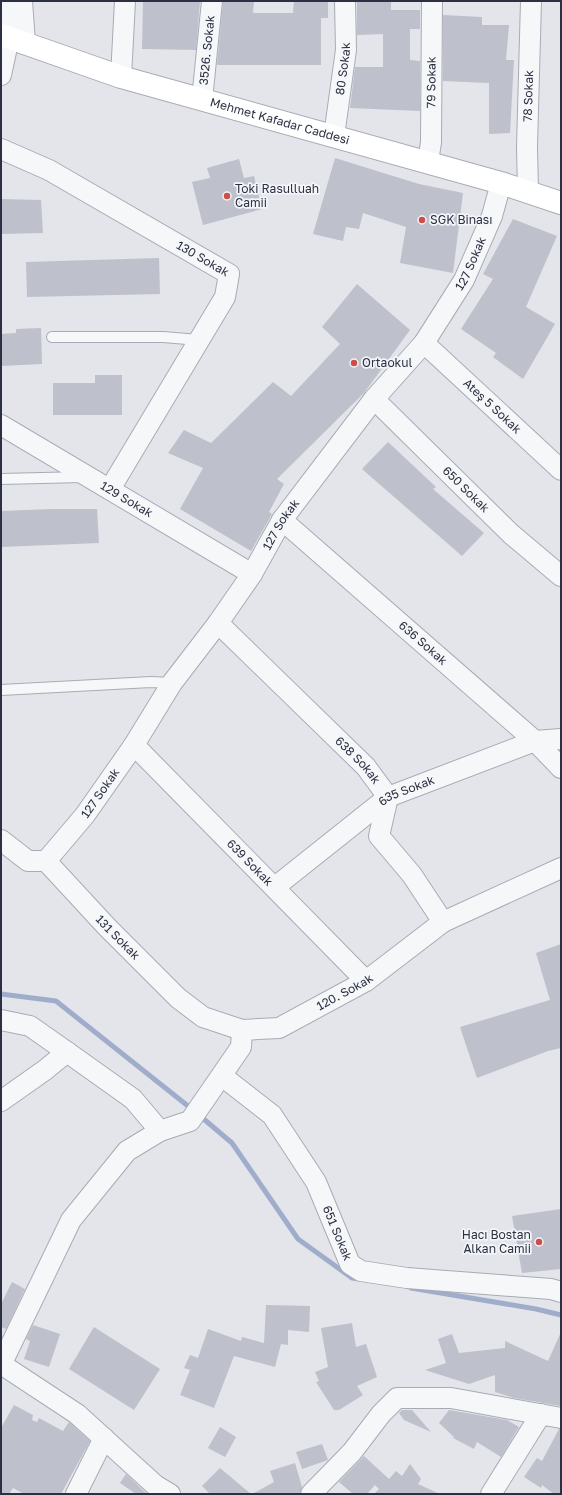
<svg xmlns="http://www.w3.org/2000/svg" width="562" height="1495" font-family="'Golos Text',sans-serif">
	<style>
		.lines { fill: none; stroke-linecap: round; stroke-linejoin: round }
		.stream { stroke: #a0adca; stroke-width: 5 }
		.building { fill: #bec0cb }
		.service-casing { stroke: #a8abb5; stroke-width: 12 }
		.minor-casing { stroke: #a8abb5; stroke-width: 22 }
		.tertiary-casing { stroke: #a8abb5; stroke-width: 24 }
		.secondary-casing { stroke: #a8abb5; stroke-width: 24 }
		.service { stroke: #f6f7f9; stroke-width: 10 }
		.minor { stroke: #f6f7f9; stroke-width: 20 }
		.tertiary { stroke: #f6f7f9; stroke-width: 22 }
		.secondary { stroke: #fff; stroke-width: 22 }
		.poi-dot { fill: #cc4e4c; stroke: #f3f5f8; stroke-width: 1.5 }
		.labels { text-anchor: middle; stroke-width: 3.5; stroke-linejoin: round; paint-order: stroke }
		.street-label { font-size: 12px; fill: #2b3043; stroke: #f3f5f8 }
		.poi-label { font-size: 12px; fill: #2b3043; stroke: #f3f5f8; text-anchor: start }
	</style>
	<rect width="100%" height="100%" fill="#e3e5eb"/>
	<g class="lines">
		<!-- stream -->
		<g class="stream">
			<path d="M 1,994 L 56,1001 L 193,1110"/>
			<path d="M 199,1115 L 232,1143 L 298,1239 L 352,1278 L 360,1279"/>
			<path d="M 411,1288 L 536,1309 L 561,1315"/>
		</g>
	</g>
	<!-- building -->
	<g class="building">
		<path d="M 143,1 L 200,1 L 196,50 L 142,49 Z"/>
		<path d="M 223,1 L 254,1 L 253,13 L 293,13 L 294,1 L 328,1 L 328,18 L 321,18 L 321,65 L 217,65 Z"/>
		<path d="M 357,1 L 391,1 L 391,10 L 420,10 L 420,29 L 410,29 L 410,60 L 420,61 L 420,111 L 350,108 L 355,67 L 383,67 L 383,34 L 357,35 Z"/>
		<path d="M 443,15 L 482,17 L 482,25 L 509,25 L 506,60 L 514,60 L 510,133 L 489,134 L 489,83 L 443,81 Z"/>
		<path d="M 335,158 L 419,184 L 463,193 L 453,273 L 400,263 L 406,227 L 363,213 L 359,229 L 346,227 L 343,241 L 313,234 Z"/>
		<path d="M 239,159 L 244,178 L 254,176 L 262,209 L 203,225 L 192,182 L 210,178 L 207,168 Z"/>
		<path d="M 1,199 L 41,200 L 43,233 L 1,234 Z"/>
		<path d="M 513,219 L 557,236 L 526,307 L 555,324 L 523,379 L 493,357 L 496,353 L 461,329 L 493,279 L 483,274 Z"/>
		<path d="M 159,258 L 160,294 L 27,297 L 26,262 Z"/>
		<path d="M 357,284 L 410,330 L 364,393 L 277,479 L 284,484 L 269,512 L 272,514 L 251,551 L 180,509 L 203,468 L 168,453 L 184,430 L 211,443 L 273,382 L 291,396 L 340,344 L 322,327 Z"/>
		<path d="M 41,328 L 42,364 L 1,366 L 1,334 L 16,333 L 16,329 Z"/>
		<path d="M 95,375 L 122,375 L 122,415 L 53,415 L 53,383 L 95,383 Z"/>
		<path d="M 388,442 L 436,487 L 433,489 L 484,533 L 462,556 L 362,469 Z"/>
		<path d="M 52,509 L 97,509 L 99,543 L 1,547 L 1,511 Z"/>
		<path d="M 561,944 L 561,1048 L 548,1051 L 477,1078 L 460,1027 L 550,1000 L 536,953 Z"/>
		<path d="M 561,1209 L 561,1269 L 522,1273 L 512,1216 Z"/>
		<path d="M 12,1282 L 25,1289 L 6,1329 L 1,1327 L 1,1304 Z"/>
		<path d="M 266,1305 L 310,1306 L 309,1332 L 288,1330 L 288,1345 L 281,1344 L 275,1367 L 234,1356 L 214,1408 L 180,1395 L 190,1370 L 184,1368 L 190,1355 L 198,1358 L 208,1329 L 241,1341 L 242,1337 L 264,1343 Z"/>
		<path d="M 352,1323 L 356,1347 L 366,1344 L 377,1377 L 357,1386 L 363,1395 L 339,1410 L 334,1410 L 316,1382 L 319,1381 L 315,1372 L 328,1367 L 321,1328 Z"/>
		<path d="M 33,1325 L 60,1334 L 49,1367 L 24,1359 L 30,1341 L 26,1339 Z"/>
		<path d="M 94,1327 L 160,1369 L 134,1410 L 69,1369 Z"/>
		<path d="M 561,1332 L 561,1406 L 514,1398 L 495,1392 L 495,1375 L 469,1384 L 425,1370 L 446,1363 L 438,1339 L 452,1334 L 459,1353 L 505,1348 L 505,1341 L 548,1361 Z"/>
		<path d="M 14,1405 L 33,1415 L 32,1420 L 37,1422 L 39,1418 L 63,1431 L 69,1422 L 90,1441 L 61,1494 L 24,1494 L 13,1488 L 9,1494 L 1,1494 L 1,1428 Z"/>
		<path d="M 402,1410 L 412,1410 L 431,1432 L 404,1420 L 399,1413 Z"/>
		<path d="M 449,1410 L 507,1420 L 519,1427 L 501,1457 L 477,1442 L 474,1449 L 453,1438 L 454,1437 L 439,1423 Z"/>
		<path d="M 220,1427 L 236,1437 L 225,1457 L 208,1448 Z"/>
		<path d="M 559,1429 L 561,1429 L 561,1494 L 554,1494 L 542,1485 L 541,1488 L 524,1477 L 537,1458 L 542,1461 Z"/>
		<path d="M 322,1444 L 328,1460 L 302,1469 L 296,1452 Z"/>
		<path d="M 364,1456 L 389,1479 L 396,1471 L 402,1476 L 410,1464 L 421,1479 L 418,1484 L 440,1494 L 374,1494 L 379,1489 L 375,1485 L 367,1494 L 353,1494 L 339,1482 Z"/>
		<path d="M 295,1463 L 302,1487 L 300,1494 L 252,1494 L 274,1482 L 270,1471 Z"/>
		<path d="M 220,1468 L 251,1494 L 210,1494 L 202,1486 Z"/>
		<path d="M 126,1474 L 147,1494 L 148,1494 L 136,1494 L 120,1483 Z"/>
	</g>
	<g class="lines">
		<!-- service casing -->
		<g class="service-casing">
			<g id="service">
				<path d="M 52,337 L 163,337 L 199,340"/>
				<path d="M 1,479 L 83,477"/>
				<path d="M 1,690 L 151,682 L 172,683"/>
			</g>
		</g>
		<!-- minor casing -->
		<g class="minor-casing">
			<g id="minor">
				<path d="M 1,75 L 9,38"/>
				<path d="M 121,77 L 125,1"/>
				<path id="s1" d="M 202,100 L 212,1"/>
				<path id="s2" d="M 334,136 L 346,50 L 345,1"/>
				<path id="s3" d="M 1,149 L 49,170 L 229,274 L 225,297 L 110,489"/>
				<path id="s4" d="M 428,162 L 431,142 L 432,1"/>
				<path id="s5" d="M 528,192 L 527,147 L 531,1"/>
				<path id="s6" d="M 424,343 L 561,470"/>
				<path id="s7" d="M 374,399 L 511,534 L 561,576"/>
				<path id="s8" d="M 1,425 L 252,574"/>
				<path id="s9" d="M 282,520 L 535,741 L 561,768"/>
				<path id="s10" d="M 218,623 L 366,767 L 388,797 L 379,836 L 412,875 L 443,922"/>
				<path id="s11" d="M 134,745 L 366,981"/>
				<path id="s12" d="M 1,840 L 28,861 L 46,861 L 107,927 L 178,998 L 203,1017 L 242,1030 L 279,1028 L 366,981 L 443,922 L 561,868"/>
				<path id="s13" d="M 46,861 L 85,815 L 134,745 L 172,683 L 218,623 L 252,574 L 282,520 L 374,399 L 424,343 L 464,280 L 492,216 L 501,183"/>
				<path id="s14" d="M 275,887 L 388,797 L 535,741 L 561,739"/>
				<path d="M 1,1020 L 30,1026 L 67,1052 L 45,1070 L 1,1101"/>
				<path d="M 67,1052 L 133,1099 L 160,1131"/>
				<path id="s15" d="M 222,1076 L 272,1115 L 316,1182 L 350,1264 L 361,1271 L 407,1278 L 551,1289 L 561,1292"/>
				<path d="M 1,1364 L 77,1414 L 155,1485 L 170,1494"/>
				<path d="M 1,1365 L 71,1220 L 127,1151 L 160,1131 L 190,1121 L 241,1047 L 242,1030"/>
				<path d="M 76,1494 L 104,1438"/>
				<path d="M 311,1494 L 352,1452 L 381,1414 L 397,1398 L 451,1398 L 561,1418"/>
				<path d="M 491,1494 L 541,1414"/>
			</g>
		</g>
		<!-- tertiary casing -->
		<g class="tertiary-casing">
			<g id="tertiary">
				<path d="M 21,1 L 24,43"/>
				<path d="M 1,2 L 9,38"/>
			</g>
		</g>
		<!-- secondary casing -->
		<g class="secondary-casing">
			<g id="secondary">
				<path id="s16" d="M 1,35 L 121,77 L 501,183 L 561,203"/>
			</g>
		</g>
		<!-- service -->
		<use href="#service" class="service"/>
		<!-- minor -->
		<use href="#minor" class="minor"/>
		<!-- tertiary -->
		<use href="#tertiary" class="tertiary"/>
		<!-- secondary -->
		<use href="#secondary" class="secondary"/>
	</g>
	<!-- markers -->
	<g class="poi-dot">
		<circle cx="227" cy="196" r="4"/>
		<circle cx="422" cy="220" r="4"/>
		<circle cx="354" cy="363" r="4"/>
		<circle cx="539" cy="1242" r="4"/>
	</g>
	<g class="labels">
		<!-- street labels -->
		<g class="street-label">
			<text dy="4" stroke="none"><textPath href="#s1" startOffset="50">3526. Sokak</textPath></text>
			<text dy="4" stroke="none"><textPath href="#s2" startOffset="68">80 Sokak</textPath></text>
			<text dy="4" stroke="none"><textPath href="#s4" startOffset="80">79 Sokak</textPath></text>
			<text dy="4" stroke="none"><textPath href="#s5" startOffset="96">78 Sokak</textPath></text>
			<text dy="4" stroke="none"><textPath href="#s16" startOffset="292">Mehmet Kafadar Caddesi</textPath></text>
			<text dy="4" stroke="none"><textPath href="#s3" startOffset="230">130 Sokak</textPath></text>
			<text dy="4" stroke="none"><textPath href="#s13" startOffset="735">127 Sokak</textPath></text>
			<text dy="4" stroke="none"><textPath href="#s6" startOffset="93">Ateş 5 Sokak</textPath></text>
			<text dy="4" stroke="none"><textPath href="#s7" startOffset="129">650 Sokak</textPath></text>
			<text dy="4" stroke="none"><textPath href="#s8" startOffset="146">129 Sokak</textPath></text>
			<text dy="4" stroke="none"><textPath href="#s13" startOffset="411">127 Sokak</textPath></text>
			<text dy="4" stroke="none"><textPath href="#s9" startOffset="187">636 Sokak</textPath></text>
			<text dy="4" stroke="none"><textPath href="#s10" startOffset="196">638 Sokak</textPath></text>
			<text dy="4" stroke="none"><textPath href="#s14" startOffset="164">635 Sokak</textPath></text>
			<text dy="4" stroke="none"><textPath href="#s13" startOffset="87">127 Sokak</textPath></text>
			<text dy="4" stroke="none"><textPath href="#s11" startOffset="165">639 Sokak</textPath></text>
			<text dy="4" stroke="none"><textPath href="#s12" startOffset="157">131 Sokak</textPath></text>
			<text dy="4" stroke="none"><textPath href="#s12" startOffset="427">120. Sokak</textPath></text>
			<text dy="4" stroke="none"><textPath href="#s15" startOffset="199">651 Sokak</textPath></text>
		</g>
		<!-- poi labels -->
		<g class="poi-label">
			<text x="235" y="193">Toki Rasulluah<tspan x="235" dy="14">Camii</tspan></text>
			<text x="430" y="224">SGK Binası</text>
			<text x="362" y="367">Ortaokul</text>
			<text x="531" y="1239" text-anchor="end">Hacı Bostan<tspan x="531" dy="14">Alkan Camii</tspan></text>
		</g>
	</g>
	<!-- border -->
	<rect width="562" height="1495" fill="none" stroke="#2b3043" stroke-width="4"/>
</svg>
